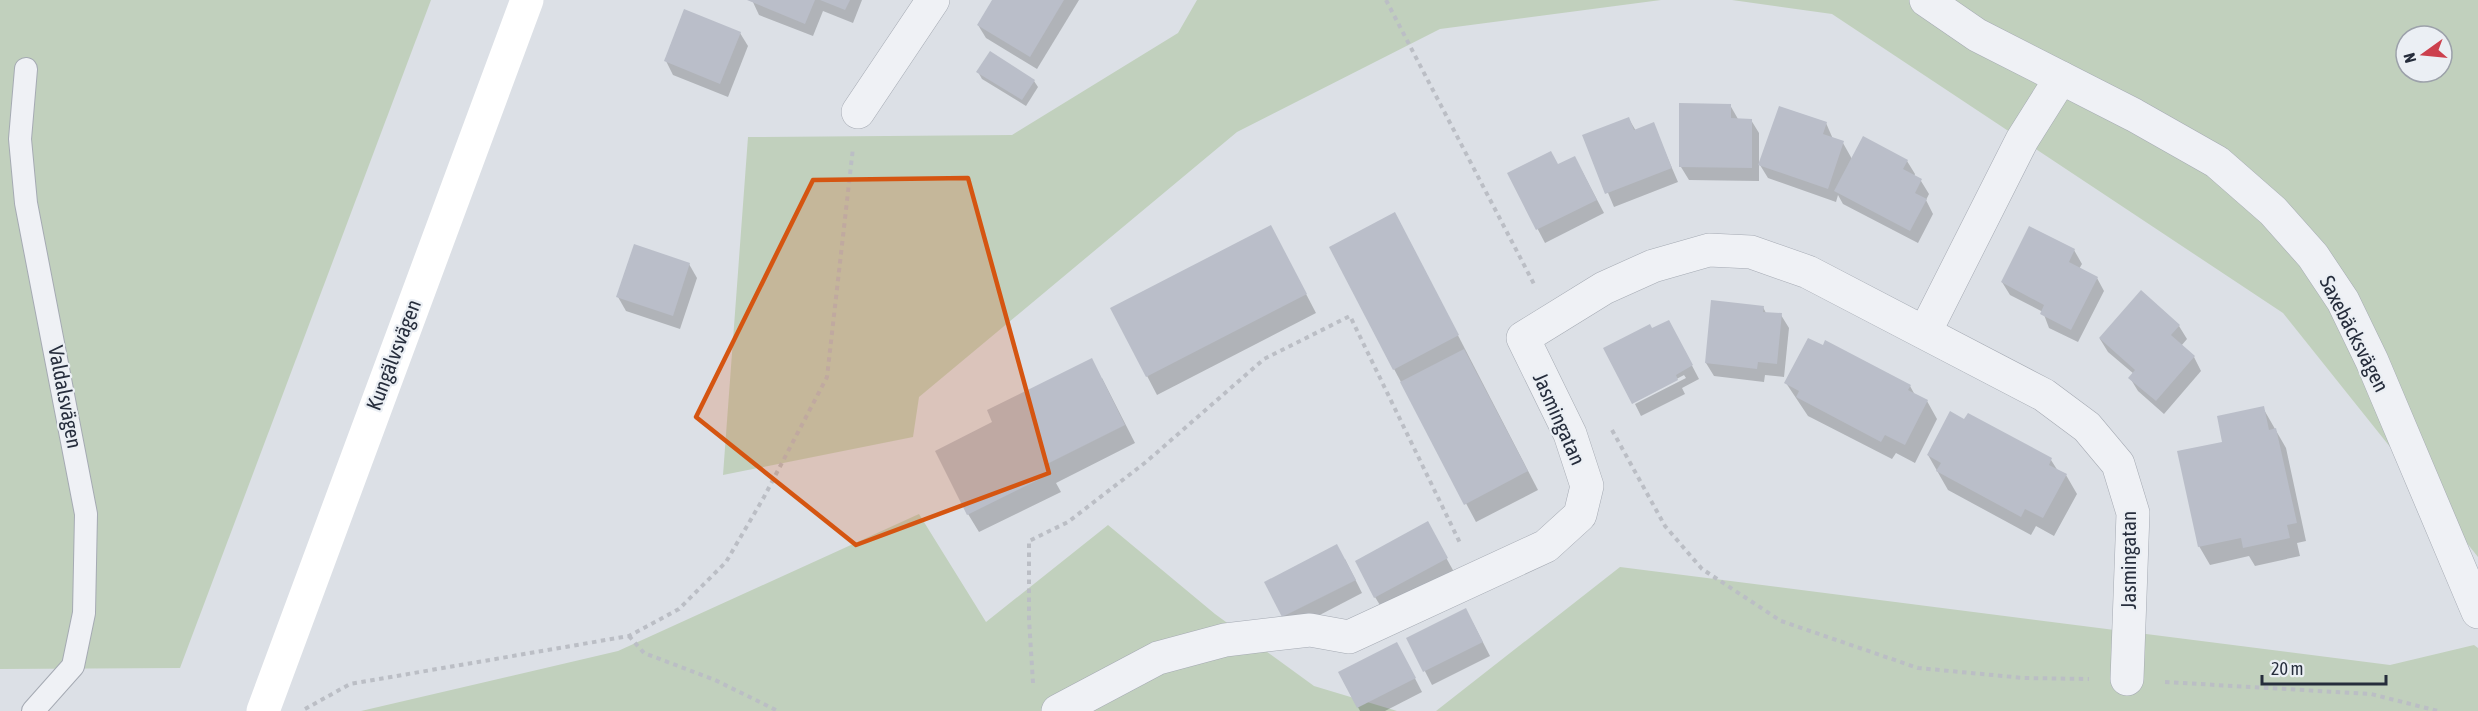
<svg xmlns="http://www.w3.org/2000/svg" width="2478" height="711" font-family="'Asap Condensed',sans-serif">
	<style>
		.green { fill: #c1d0bd; fill-rule: evenodd }
		.shadow { fill: #0003 }
		.building { fill: #babec9 }
		.lines { fill: none; stroke-linecap: round; stroke-linejoin: round }
		.service-casing { stroke: #a5aab3; stroke-width: 24 }
		.minor-casing { stroke: #a5aab3; stroke-width: 34 }
		.path { stroke: #bbbec5; stroke-width: 4; stroke-dasharray: 4.5 4.5; stroke-linecap: butt }
		.service { stroke: #eff1f5; stroke-width: 22 }
		.minor { stroke: #eff1f5; stroke-width: 33 }
		.secondary { stroke: #fff; stroke-width: 33 }
		.marked { fill: #d55511; fill-opacity: 0.2; stroke: #d55511; stroke-width: 4.5; stroke-linejoin: round }
		.labels { text-anchor: middle; stroke-width: 4.5; stroke-linejoin: round; paint-order: stroke }
		.street-label { font-size: 21px; fill: #262d3c; stroke: #ebeff4 }
	</style>
	<rect width="100%" height="100%" fill="#dce0e6"/>
	<!-- green -->
	<g class="green">
		<path d="M 0,0 L 431,0 L 180,668 L 0,669 Z"/>
		<path d="M 1197,0 L 1661,0 L 1440,29 L 1237,132 L 919,397 L 913,437 L 723,475 L 748,137 L 1012,135 L 1178,33 Z"/>
		<path d="M 1732,0 L 2478,0 L 2478,557 L 2283,313 L 1832,14 ZM 2406,36 L 2442,36 L 2442,72 L 2406,72 Z"/>
		<path d="M 919,514 L 986,622 L 1108,525 L 1215,614 L 1314,686 L 1397,711 L 361,711 L 618,651 Z"/>
		<path d="M 1620,567 L 2390,665 L 2474,645 L 2478,648 L 2478,711 L 1436,711 Z"/>
	</g>
	<!-- shadow -->
	<g class="shadow">
		<path d="M 752,0 L 862,0 L 853,23 L 823,11 L 813,36 L 759,15 Z"/>
		<path d="M 994,0 L 1079,0 L 1037,69 L 986,38 L 978,25 Z"/>
		<path d="M 740,33 L 748,46 L 728,97 L 673,75 L 666,61 Z"/>
		<path d="M 978,72 L 1034,81 L 1038,87 L 1026,106 L 982,79 Z"/>
		<path d="M 1730,105 L 1738,119 L 1751,120 L 1759,133 L 1759,181 L 1689,180 L 1681,167 Z"/>
		<path d="M 1629,119 L 1636,131 L 1653,124 L 1678,182 L 1614,207 L 1584,136 Z"/>
		<path d="M 1826,123 L 1833,139 L 1843,143 L 1852,159 L 1907,161 L 1915,174 L 1914,177 L 1921,181 L 1929,194 L 1926,200 L 1933,214 L 1918,243 L 1843,204 L 1838,195 L 1836,202 L 1768,178 L 1760,165 Z"/>
		<path d="M 1558,166 L 1582,171 L 1604,213 L 1545,243 L 1509,174 Z"/>
		<path d="M 1405,233 L 1538,490 L 1476,522 L 1394,369 Z"/>
		<path d="M 1281,246 L 1316,313 L 1157,395 L 1112,309 Z"/>
		<path d="M 2074,250 L 2082,264 L 2079,269 L 2097,278 L 2104,291 L 2078,342 L 2049,328 L 2043,312 L 2010,295 L 2002,282 Z"/>
		<path d="M 689,264 L 697,278 L 680,329 L 626,311 L 618,297 Z"/>
		<path d="M 1763,307 L 1766,313 L 1781,315 L 1789,328 L 1784,377 L 1765,375 L 1764,382 L 1714,376 L 1706,363 Z"/>
		<path d="M 2179,326 L 2187,339 L 2181,346 L 2194,357 L 2201,371 L 2164,414 L 2138,391 L 2130,378 L 2134,374 L 2108,352 L 2100,339 Z"/>
		<path d="M 1676,335 L 1699,379 L 1682,388 L 1685,394 L 1641,416 L 1635,404 L 1686,378 L 1684,375 L 1633,402 Z"/>
		<path d="M 1102,378 L 1135,443 L 1056,483 L 1061,492 L 979,532 L 968,514 Z"/>
		<path d="M 1786,383 L 1910,386 L 1915,395 L 1927,401 L 1937,419 L 1915,463 L 1896,453 L 1892,459 L 1808,416 Z"/>
		<path d="M 2263,408 L 2286,448 L 2306,541 L 2297,543 L 2300,556 L 2255,566 L 2249,556 L 2210,565 L 2199,546 L 2224,443 Z"/>
		<path d="M 1928,455 L 2051,460 L 2058,471 L 2066,475 L 2077,494 L 2054,536 L 2036,526 L 2031,535 L 1948,490 Z"/>
		<path d="M 1427,523 L 1454,572 L 1383,610 L 1375,597 Z"/>
		<path d="M 1345,559 L 1362,593 L 1291,630 L 1266,582 Z"/>
		<path d="M 1473,623 L 1490,656 L 1432,685 L 1408,638 Z"/>
		<path d="M 1404,657 L 1422,692 L 1385,711 L 1360,711 L 1340,673 Z"/>
	</g>
	<!-- building -->
	<g class="building">
		<path d="M 747,0 L 815,0 L 805,24 Z"/>
		<path d="M 820,0 L 850,0 L 845,10 Z"/>
		<path d="M 992,0 L 1064,0 L 1030,57 L 977,25 Z"/>
		<path d="M 684,9 L 741,32 L 720,84 L 664,61 Z"/>
		<path d="M 990,51 L 1035,80 L 1022,100 L 976,72 Z"/>
		<path d="M 1679,103 L 1731,104 L 1731,118 L 1752,119 L 1752,168 L 1679,167 Z"/>
		<path d="M 1779,106 L 1827,122 L 1823,134 L 1844,141 L 1828,189 L 1758,165 Z"/>
		<path d="M 1629,117 L 1634,130 L 1654,122 L 1672,168 L 1605,194 L 1582,135 Z"/>
		<path d="M 1863,136 L 1908,160 L 1903,169 L 1922,179 L 1915,193 L 1927,199 L 1910,231 L 1834,191 Z"/>
		<path d="M 1551,151 L 1558,164 L 1575,156 L 1597,200 L 1536,230 L 1507,173 Z"/>
		<path d="M 1395,212 L 1459,335 L 1393,370 L 1329,247 Z"/>
		<path d="M 1271,225 L 1307,294 L 1146,377 L 1110,308 Z"/>
		<path d="M 2029,226 L 2075,249 L 2069,262 L 2098,277 L 2071,330 L 2040,314 L 2044,305 L 2001,282 Z"/>
		<path d="M 634,244 L 690,263 L 673,316 L 616,297 Z"/>
		<path d="M 2141,290 L 2180,325 L 2171,335 L 2195,356 L 2156,401 L 2128,378 L 2135,370 L 2099,338 Z"/>
		<path d="M 1711,300 L 1764,306 L 1763,312 L 1782,313 L 1777,364 L 1758,362 L 1757,369 L 1705,363 Z"/>
		<path d="M 1669,320 L 1693,365 L 1676,375 L 1678,380 L 1632,404 L 1603,348 L 1650,324 L 1652,328 Z"/>
		<path d="M 1808,338 L 1823,345 L 1825,340 L 1911,385 L 1908,390 L 1928,400 L 1905,445 L 1885,435 L 1881,442 L 1796,397 L 1799,391 L 1784,383 Z"/>
		<path d="M 1464,349 L 1528,471 L 1464,505 L 1400,382 Z"/>
		<path d="M 1092,358 L 1125,425 L 1047,464 L 1052,473 L 967,515 L 935,451 L 992,422 L 987,410 Z"/>
		<path d="M 2264,406 L 2269,430 L 2276,428 L 2297,523 L 2287,525 L 2290,538 L 2243,548 L 2241,538 L 2198,547 L 2177,451 L 2222,442 L 2217,416 Z"/>
		<path d="M 1950,411 L 1964,419 L 1968,413 L 2052,458 L 2049,465 L 2067,474 L 2043,518 L 2025,509 L 2021,517 L 1936,471 L 1941,463 L 1927,455 Z"/>
		<path d="M 1428,521 L 1448,558 L 1374,598 L 1355,561 Z"/>
		<path d="M 1337,544 L 1356,580 L 1282,617 L 1264,582 Z"/>
		<path d="M 1466,608 L 1483,642 L 1423,672 L 1406,638 Z"/>
		<path d="M 1397,642 L 1416,678 L 1357,708 L 1338,672 Z"/>
	</g>
	<g class="lines">
		<!-- service casing -->
		<g class="service-casing">
			<path id="service" d="M 26,69 L 20,139 L 26,203 L 86,514 L 84,613 L 73,666 L 33,711"/>
		</g>
		<!-- minor casing -->
		<g class="minor-casing">
			<g id="minor">
				<path d="M 1926,0 L 1977,35 L 2134,115 L 2217,162 L 2273,211 L 2313,256 L 2343,301 L 2372,361 L 2478,612"/>
				<path d="M 858,112 L 933,0"/>
				<path d="M 1925,332 L 2022,140 L 2061,78"/>
				<path d="M 1058,711 L 1158,658 L 1225,640 L 1310,630 L 1349,637 L 1546,546 L 1580,515 L 1587,486 L 1570,434 L 1523,338 L 1604,288 L 1653,266 L 1709,250 L 1751,252 L 1808,272 L 2044,395 L 2087,427 L 2118,464 L 2133,513 L 2127,679"/>
			</g>
		</g>
		<!-- path -->
		<g class="path">
			<path d="M 1386,0 L 1535,286"/>
			<path d="M 1612,430 L 1665,526 L 1702,569 L 1781,621 L 1918,668 L 2024,678 L 2089,679"/>
			<path d="M 629,636 L 644,653 L 715,680 L 778,711"/>
			<path d="M 2165,682 L 2371,694 L 2438,711"/>
			<path d="M 1033,683 L 1029,619 L 1029,541 L 1068,522 L 1146,462 L 1264,359 L 1350,316 L 1461,545"/>
			<path d="M 305,709 L 350,684 L 629,636 L 679,609 L 726,562 L 764,497 L 827,377 L 853,148"/>
		</g>
		<!-- service -->
		<use href="#service" class="service"/>
		<!-- minor -->
		<use href="#minor" class="minor"/>
		<!-- secondary -->
		<path class="secondary" d="M 263,711 L 527,0"/>
	</g>
	<!-- marked area -->
	<path class="marked" d="M 968,178 L 1049,473 L 856,545 L 696,417 L 813,180 Z"/>
	<g class="labels">
		<!-- street labels -->
		<g class="street-label">
			<text transform="translate(2354 334) rotate(63)" y="7">Saxebäcksvägen</text>
			<text transform="translate(394 355) rotate(-69)" y="7">Kungälvsvägen</text>
			<text transform="translate(65 397) rotate(79)" y="7">Valdalsvägen</text>
			<text transform="translate(1559 419) rotate(66)" y="7">Jasmingatan</text>
			<text transform="translate(2129 560) rotate(-90)" y="7">Jasmingatan</text>
		</g>
	</g>
	<!-- north arrow -->
	<g transform="translate(2424 54) rotate(255)"><circle r="28" fill="#ebeff4" stroke="#9ca1aa" stroke-width="1.5"/>
	<path d="M0-4.5L10 22L0 15L-10 22Z" fill="#cc404d"/>
	<text y="-9" font-size="16" font-weight="bold" text-anchor="middle" fill="#262d3c">N</text>
	</g>
	<!-- scale -->
	<path d="M2262 675v9h124v-9" fill="none" stroke="#262d3c" stroke-width="3"/>
	<text x="2271" y="675" font-size="18" fill="#262d3c" stroke="#ebeff4" stroke-width="4.5" paint-order="stroke">20 m</text>
</svg>
